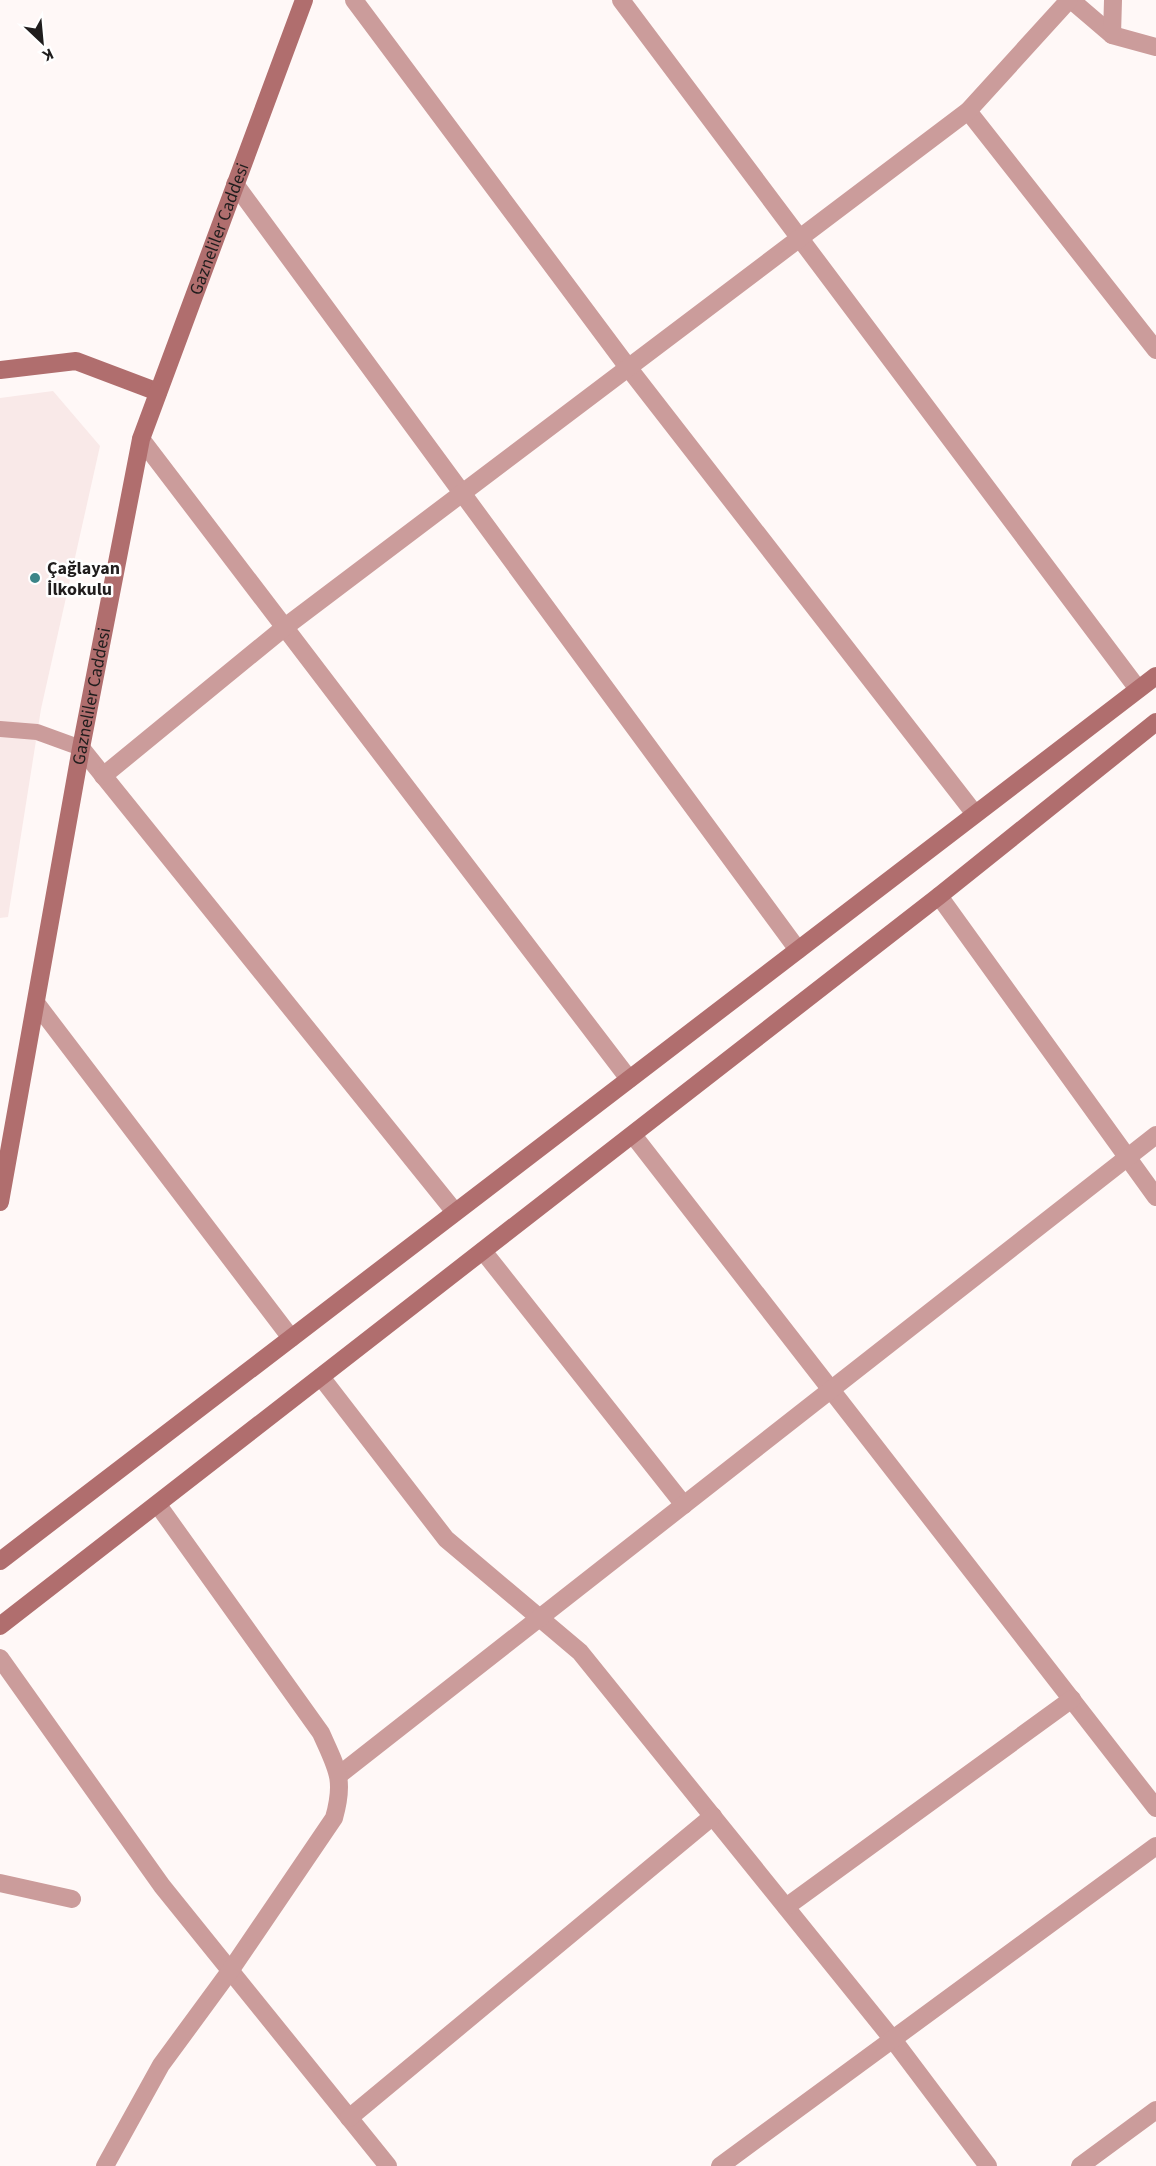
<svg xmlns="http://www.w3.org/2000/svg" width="1156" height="2166" font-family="'Source Sans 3',sans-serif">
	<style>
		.built { fill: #f9e9e8 }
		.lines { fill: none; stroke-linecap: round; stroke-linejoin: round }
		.lane { stroke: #cb9c9b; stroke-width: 16 }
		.street { stroke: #cb9c9b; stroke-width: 18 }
		.secondary { stroke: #b06e6e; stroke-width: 18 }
		.poi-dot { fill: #3c8588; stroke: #fff; stroke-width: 2 }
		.labels { text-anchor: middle; stroke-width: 5; stroke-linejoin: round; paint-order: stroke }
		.street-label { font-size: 18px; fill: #201d1d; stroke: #fff }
		.poi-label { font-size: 18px; font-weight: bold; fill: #201d1d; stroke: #fff; text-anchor: start }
	</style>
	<rect width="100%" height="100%" fill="#fff8f7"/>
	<!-- built -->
	<path class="built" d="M 53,391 L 100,446 L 41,709 L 8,917 L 0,918 L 0,398 Z"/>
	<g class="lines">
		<!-- lane -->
		<path class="lane" d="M 0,729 L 37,732 L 81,748"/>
		<!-- street -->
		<g class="street">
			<path d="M 354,0 L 627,366 L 975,814"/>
			<path d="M 621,0 L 1138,689"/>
			<path d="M 1071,0 L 1112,35 L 1156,47"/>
			<path d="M 1112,35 L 1113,0"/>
			<path d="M 968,111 L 1156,350"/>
			<path d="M 235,184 L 798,950"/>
			<path d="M 141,439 L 629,1079"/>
			<path d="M 81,748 L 455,1212"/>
			<path d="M 103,776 L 285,627 L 968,111 L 1069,0"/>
			<path d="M 939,896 L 1156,1197"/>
			<path d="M 36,1003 L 291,1338"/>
			<path d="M 633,1135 L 1156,1808"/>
			<path d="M 483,1251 L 684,1505"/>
			<path d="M 321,1377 L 446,1539 L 580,1652 L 894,2041 L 988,2166"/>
			<path d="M 0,1658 L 162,1886 L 388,2166"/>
			<path d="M 339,1775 L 1156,1135"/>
			<path d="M 0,1883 L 72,1899"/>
			<path d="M 786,1907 L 1072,1699"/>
			<path d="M 349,2118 L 713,1816"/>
			<path d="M 105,2166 L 161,2065 L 230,1971 L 334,1818 C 345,1779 337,1769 321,1733 L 158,1505"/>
			<path d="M 720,2166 L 1156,1846"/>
			<path d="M 1080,2166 L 1156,2110"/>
		</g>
		<!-- secondary -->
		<g class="secondary">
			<path d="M 0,370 L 76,361 L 158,392"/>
			<path id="s1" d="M 0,1202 L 81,748 L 141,439 L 304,0"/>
			<path d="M 0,1561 L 1156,676"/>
			<path d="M 0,1626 L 939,896 L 1156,722"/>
		</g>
	</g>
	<!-- markers -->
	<circle class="poi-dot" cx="35" cy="578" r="6"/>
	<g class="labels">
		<!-- street labels -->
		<g class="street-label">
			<text dy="6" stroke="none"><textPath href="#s1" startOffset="1000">Gazneliler Caddesi</textPath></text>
			<text dy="6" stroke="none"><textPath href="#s1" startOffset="514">Gazneliler Caddesi</textPath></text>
		</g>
		<!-- poi labels -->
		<g class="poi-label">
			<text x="47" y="574">Çağlayan<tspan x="47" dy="21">İlkokulu</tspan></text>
		</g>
	</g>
	<!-- north arrow -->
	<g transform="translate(42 42) rotate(154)" stroke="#ffffff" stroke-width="4.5" paint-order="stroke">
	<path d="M0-4.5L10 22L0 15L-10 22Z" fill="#201d1d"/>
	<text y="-9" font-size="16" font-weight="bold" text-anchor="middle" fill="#201d1d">K</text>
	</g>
</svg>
